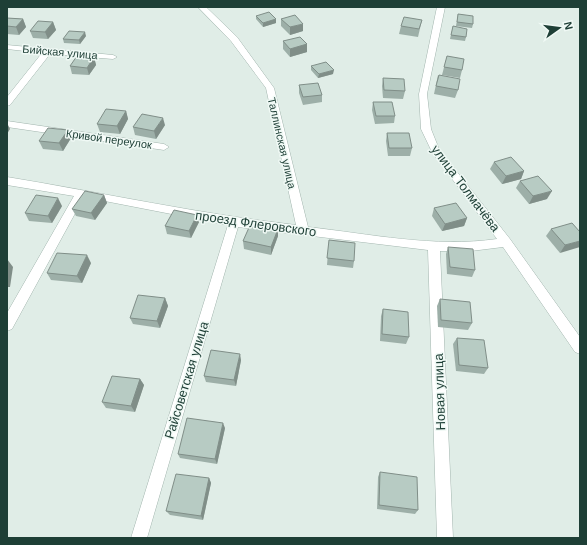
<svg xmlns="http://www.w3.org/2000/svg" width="587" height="545" font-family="Helvetica,sans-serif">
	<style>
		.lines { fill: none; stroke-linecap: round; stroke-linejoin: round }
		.minor-casing { stroke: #a2b5ae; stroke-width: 1 }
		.minor { fill: #fff; fill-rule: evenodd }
		.wall { fill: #9dafa8 }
		.shaded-wall { fill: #808e88 }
		.building { fill: #b7cbc3; stroke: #808e88 }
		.labels { text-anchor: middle; stroke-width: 3; stroke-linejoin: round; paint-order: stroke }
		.far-street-label { font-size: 11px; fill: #1e3f36; stroke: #f0f9f5 }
		.street-label { font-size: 13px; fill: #1e3f36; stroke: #f0f9f5 }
	</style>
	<rect width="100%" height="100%" fill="#e0ede7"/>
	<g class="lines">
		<!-- minor casing -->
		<g class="minor-casing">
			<g id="minor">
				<path d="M 198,7 L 206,7 L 237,37 L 274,88 L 308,227 C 370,234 435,248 497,239 L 432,152 L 421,129 L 419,94 L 437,7 L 445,7 L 427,94 L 431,129 L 439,149 L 510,239 L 580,337 L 580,354 L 575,352 L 503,247 L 471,251 L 440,251 L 453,538 L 437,538 L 428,250 L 238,227 L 147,538 L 131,538 L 228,225 L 84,197 L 12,329 L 7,331 L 7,313 L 74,196 L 7,185 L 7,177 C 104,193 199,214 296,225 L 266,88 L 231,41 Z"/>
				<path d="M 7,45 L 113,55 L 117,57 L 113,59 L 50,54 L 10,105 L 7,106 L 7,97 L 42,53 L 7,49 Z"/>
				<path d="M 7,121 L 164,144 L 169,147 L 164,150 L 7,127 Z"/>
			</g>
		</g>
		<!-- minor -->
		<use href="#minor" class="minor"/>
	</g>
	<!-- wall -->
	<g class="wall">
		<path d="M 458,14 L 473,24 L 472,28 L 456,26 Z"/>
		<path d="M 256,16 L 276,19 L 276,23 L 263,27 L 256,19 Z"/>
		<path d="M 7,18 L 23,19 L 26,27 L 19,35 L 7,34 Z"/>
		<path d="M 281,19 L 303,31 L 290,35 L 281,26 Z"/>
		<path d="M 422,20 L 418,37 L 399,34 L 401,26 Z"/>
		<path d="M 53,22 L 56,30 L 48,39 L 33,38 L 30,31 Z"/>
		<path d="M 453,26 L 466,37 L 465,41 L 450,39 Z"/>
		<path d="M 86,36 L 80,44 L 64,43 L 63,39 Z"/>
		<path d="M 283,41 L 307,44 L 307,52 L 290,57 L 283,49 Z"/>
		<path d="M 447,56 L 462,70 L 460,78 L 442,75 Z"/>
		<path d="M 94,57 L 96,65 L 89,75 L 72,74 L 70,66 Z"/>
		<path d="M 311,66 L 333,74 L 318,78 L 311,70 Z"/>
		<path d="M 438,75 L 458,90 L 455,98 L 434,94 Z"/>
		<path d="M 383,78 L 405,91 L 403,99 L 383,98 L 382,86 Z"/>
		<path d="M 299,85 L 322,95 L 322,102 L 303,105 L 299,93 Z"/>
		<path d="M 373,102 L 395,116 L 394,123 L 375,124 L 372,110 Z"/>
		<path d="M 126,111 L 128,119 L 120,134 L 100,132 L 97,124 Z"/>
		<path d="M 165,125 L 156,139 L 135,135 L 133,127 Z"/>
		<path d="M 68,130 L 71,138 L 63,151 L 43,149 L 39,141 Z"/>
		<path d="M 387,133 L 412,148 L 410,156 L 388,156 L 386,141 Z"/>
		<path d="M 494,162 L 524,171 L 521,179 L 502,184 L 490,169 Z"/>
		<path d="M 520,181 L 547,199 L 529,204 L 516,188 Z"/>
		<path d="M 104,195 L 107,203 L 95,220 L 76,216 L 72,209 Z"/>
		<path d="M 62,206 L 52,223 L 29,221 L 25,213 Z"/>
		<path d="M 434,208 L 467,218 L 464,226 L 442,231 L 432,216 Z"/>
		<path d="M 197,215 L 199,222 L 191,238 L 167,234 L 165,226 Z"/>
		<path d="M 278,229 L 278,236 L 271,255 L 244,249 L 243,241 Z"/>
		<path d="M 551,229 L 580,232 L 560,253 L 546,236 Z"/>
		<path d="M 329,240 L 354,261 L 353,268 L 327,265 Z"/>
		<path d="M 448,247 L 475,270 L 472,277 L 447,274 L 446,254 Z"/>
		<path d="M 91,263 L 82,283 L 51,280 L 47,273 Z"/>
		<path d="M 165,298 L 168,306 L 160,328 L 133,324 L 130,318 Z"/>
		<path d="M 440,299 L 472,323 L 468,330 L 438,327 L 437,306 Z"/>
		<path d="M 383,309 L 409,337 L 406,344 L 380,341 L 381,316 Z"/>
		<path d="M 457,338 L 488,368 L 484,374 L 456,371 L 453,344 Z"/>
		<path d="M 241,360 L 236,386 L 206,382 L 204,376 Z"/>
		<path d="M 140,379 L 144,385 L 135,412 L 106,408 L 102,402 Z"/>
		<path d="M 225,428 L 217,464 L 180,458 L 178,454 Z"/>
		<path d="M 380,472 L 418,510 L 415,514 L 377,509 L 378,477 Z"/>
		<path d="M 209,478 L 211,483 L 203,520 L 170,515 L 166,511 Z"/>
	</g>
	<!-- shaded-wall -->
	<g class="shaded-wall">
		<path d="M 23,19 L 26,27 L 19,35 L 16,27 Z"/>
		<path d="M 276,19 L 276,23 L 263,27 L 263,23 Z"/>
		<path d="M 53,22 L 56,30 L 48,39 L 45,32 Z"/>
		<path d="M 303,24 L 303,31 L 290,35 L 290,27 Z"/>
		<path d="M 85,32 L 86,36 L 80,44 L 79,40 Z"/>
		<path d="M 307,44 L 307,52 L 290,57 L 290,49 Z"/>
		<path d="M 94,57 L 96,65 L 89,75 L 87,68 Z"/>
		<path d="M 334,70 L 333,74 L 318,78 L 319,74 Z"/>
		<path d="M 126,111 L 128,119 L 120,134 L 117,126 Z"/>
		<path d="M 163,118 L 165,125 L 156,139 L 154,131 Z"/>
		<path d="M 7,123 L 10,129 L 7,134 Z"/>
		<path d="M 68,130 L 71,138 L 63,151 L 59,143 Z"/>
		<path d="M 524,171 L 521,179 L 502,184 L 506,176 Z"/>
		<path d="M 552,191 L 547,199 L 529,204 L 533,196 Z"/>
		<path d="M 104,195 L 107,203 L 95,220 L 91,213 Z"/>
		<path d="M 58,198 L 62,206 L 52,223 L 48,216 Z"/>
		<path d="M 197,215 L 199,222 L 191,238 L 189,231 Z"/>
		<path d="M 467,218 L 464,226 L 442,231 L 445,224 Z"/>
		<path d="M 278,229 L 278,236 L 271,255 L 271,247 Z"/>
		<path d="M 580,241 L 580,247 L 560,253 L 565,245 Z"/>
		<path d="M 87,255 L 91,263 L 82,283 L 77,276 Z"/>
		<path d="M 7,259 L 13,267 L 10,287 L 7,287 Z"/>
		<path d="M 165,298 L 168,306 L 160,328 L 157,321 Z"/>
		<path d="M 240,354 L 241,360 L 236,386 L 234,380 Z"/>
		<path d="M 140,379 L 144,385 L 135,412 L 131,406 Z"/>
		<path d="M 223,423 L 225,428 L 217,464 L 215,459 Z"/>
		<path d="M 209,478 L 211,483 L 203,520 L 201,516 Z"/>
	</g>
	<!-- building -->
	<g class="building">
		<path d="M 269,12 L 276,19 L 263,23 L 256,16 Z"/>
		<path d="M 458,14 L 473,16 L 473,24 L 457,22 Z"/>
		<path d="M 295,15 L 303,24 L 290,27 L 281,19 Z"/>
		<path d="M 404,17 L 422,20 L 419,29 L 401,26 Z"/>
		<path d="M 7,18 L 23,19 L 16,27 L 7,26 Z"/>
		<path d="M 38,21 L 53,22 L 45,32 L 30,31 Z"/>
		<path d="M 453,26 L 467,29 L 466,37 L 451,35 Z"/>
		<path d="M 69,31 L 85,32 L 79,40 L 63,39 Z"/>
		<path d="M 300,37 L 307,44 L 290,49 L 283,41 Z"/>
		<path d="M 77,56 L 94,57 L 87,68 L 70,66 Z"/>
		<path d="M 447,56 L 464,59 L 462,70 L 444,67 Z"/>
		<path d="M 326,62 L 334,70 L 319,74 L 311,66 Z"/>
		<path d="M 439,75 L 460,79 L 458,90 L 436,86 Z"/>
		<path d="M 383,78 L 404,79 L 405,91 L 384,90 Z"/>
		<path d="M 318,83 L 322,95 L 303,97 L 299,85 Z"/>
		<path d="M 373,102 L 392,102 L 395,116 L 376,116 Z"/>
		<path d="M 106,109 L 126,111 L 117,126 L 97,124 Z"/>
		<path d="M 142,114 L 163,118 L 154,131 L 133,127 Z"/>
		<path d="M 48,128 L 68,130 L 59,143 L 39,141 Z"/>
		<path d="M 387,133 L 409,133 L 412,148 L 389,148 Z"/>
		<path d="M 511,157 L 524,171 L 506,176 L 494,162 Z"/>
		<path d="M 538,176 L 552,191 L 533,196 L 520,181 Z"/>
		<path d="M 85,191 L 104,195 L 91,213 L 72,209 Z"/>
		<path d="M 36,195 L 58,198 L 48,216 L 25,213 Z"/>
		<path d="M 456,203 L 467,218 L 445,224 L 434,208 Z"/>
		<path d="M 174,210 L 197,215 L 189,231 L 165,226 Z"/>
		<path d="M 251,223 L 278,229 L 271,247 L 243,241 Z"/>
		<path d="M 572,223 L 580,232 L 580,241 L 565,245 L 551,229 Z"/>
		<path d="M 329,240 L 355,243 L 354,261 L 327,258 Z"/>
		<path d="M 448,247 L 473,249 L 475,270 L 450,267 Z"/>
		<path d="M 57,253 L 87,255 L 77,276 L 47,273 Z"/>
		<path d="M 138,295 L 165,298 L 157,321 L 130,318 Z"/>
		<path d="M 440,299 L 470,302 L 472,323 L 441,320 Z"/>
		<path d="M 383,309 L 408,312 L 409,337 L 382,334 Z"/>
		<path d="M 457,338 L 484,340 L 488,368 L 459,365 Z"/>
		<path d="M 211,350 L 240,354 L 234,380 L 204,376 Z"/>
		<path d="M 112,376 L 140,379 L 131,406 L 102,402 Z"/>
		<path d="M 187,418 L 223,423 L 215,459 L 178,454 Z"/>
		<path d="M 380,472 L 417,477 L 418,510 L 379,505 Z"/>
		<path d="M 176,474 L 209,478 L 201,516 L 166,511 Z"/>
	</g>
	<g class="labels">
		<!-- far-street labels -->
		<g class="far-street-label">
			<text transform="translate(60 52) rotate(5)" y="4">Бийская улица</text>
			<text transform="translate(109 139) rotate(8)" y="4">Кривой переулок</text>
			<text transform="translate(282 143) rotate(77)" y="4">Таллинская улица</text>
		</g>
		<!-- street labels -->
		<g class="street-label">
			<text transform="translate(466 188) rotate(53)" y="5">улица Толмачёва</text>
			<text transform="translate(256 223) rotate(8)" y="5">проезд Флеровского</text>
			<text transform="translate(186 380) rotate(-73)" y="5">Райсоветская улица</text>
			<text transform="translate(439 392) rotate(-92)" y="5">Новая улица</text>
		</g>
	</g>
	<!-- border -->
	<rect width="587" height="545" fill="none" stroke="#1e3f36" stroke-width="16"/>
	<!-- north arrow -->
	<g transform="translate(559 28) rotate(76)" stroke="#f0f9f5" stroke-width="3" paint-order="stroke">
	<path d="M0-3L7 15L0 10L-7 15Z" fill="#1e3f36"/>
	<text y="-6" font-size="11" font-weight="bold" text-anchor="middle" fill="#1e3f36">N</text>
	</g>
</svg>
